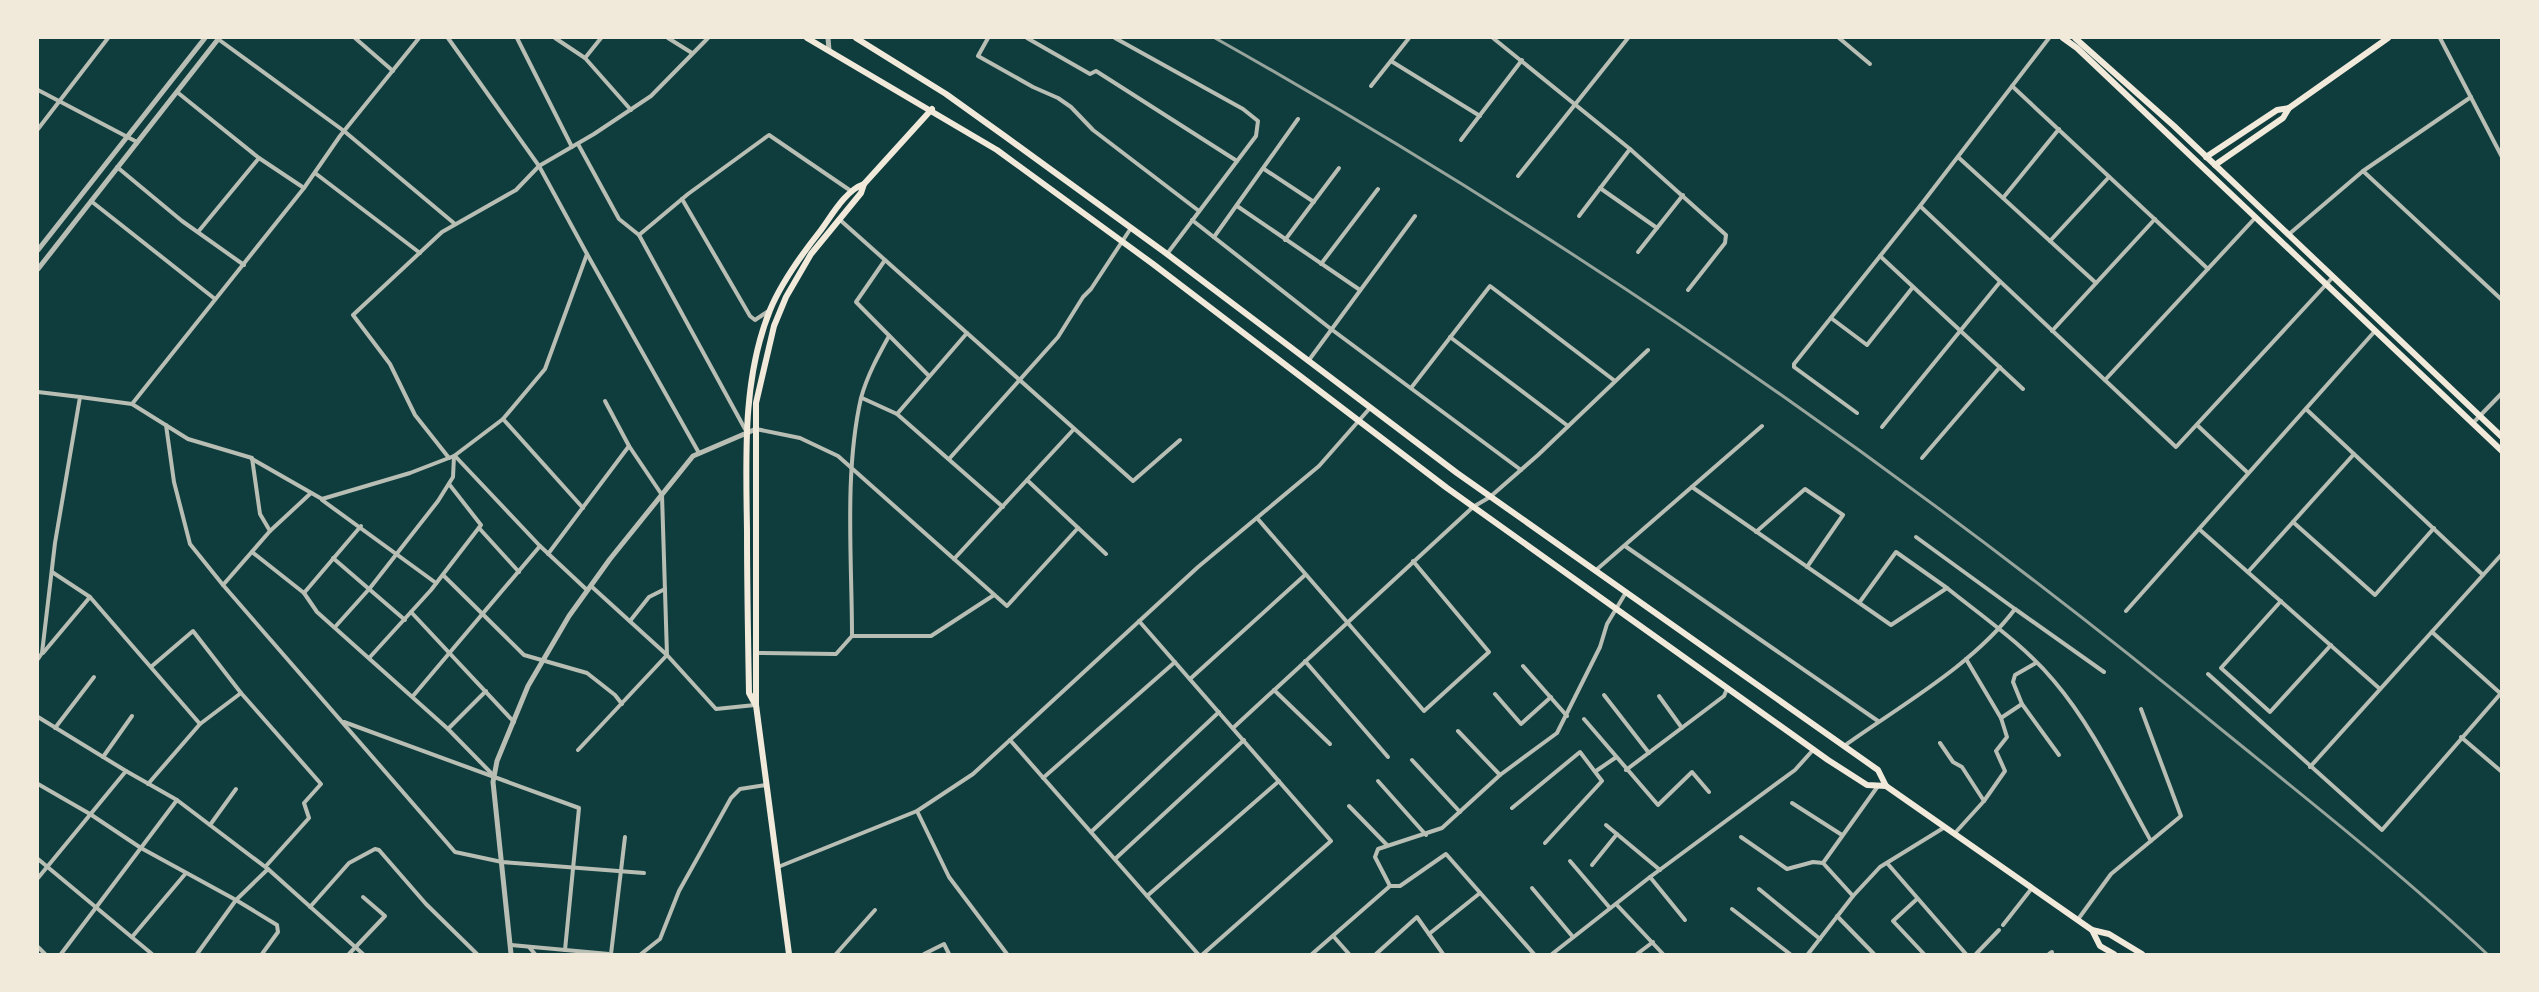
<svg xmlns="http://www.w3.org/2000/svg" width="2539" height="992" font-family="'Source Sans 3',sans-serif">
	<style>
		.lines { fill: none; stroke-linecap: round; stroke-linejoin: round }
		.minor { stroke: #b8beb3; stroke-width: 4 }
		.tertiary { stroke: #b8beb3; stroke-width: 5 }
		.secondary { stroke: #f1e9da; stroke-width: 6 }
		.primary { stroke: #f1e9da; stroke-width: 6 }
		.rail { stroke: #97a49c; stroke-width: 3 }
	</style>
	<rect width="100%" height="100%" fill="#0f3d3e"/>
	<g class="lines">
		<!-- minor -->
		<g class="minor">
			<path d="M 355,38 L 393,71"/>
			<path d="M 517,38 L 572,147"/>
			<path d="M 555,38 L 585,58 L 631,110"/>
			<path d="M 668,38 L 692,53"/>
			<path d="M 988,38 L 978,56 L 1033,87 L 1058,98 L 1071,107 L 1093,130 L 1199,211"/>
			<path d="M 1027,38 L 1090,74 L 1096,71 L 1237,161"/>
			<path d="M 1115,38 L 1243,109 L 1258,121 L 1256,136 L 1167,254"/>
			<path d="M 1493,38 L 1630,149 L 1726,235 L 1725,243 L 1688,290"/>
			<path d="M 1839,38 L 1870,64"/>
			<path d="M 2440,38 L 2502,157"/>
			<path d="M 218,39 L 344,131 L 455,224"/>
			<path d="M 585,58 L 601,38"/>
			<path d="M 1391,61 L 1480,116"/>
			<path d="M 1371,86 L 1409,38"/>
			<path d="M 2012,86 L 2208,269"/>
			<path d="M 38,90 L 137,142"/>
			<path d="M 177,92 L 259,158 L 304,188"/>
			<path d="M 38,129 L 108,38"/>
			<path d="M 1461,140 L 1522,60"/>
			<path d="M 578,144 L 619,219 L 639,235"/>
			<path d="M 1958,157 L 2096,283"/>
			<path d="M 117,167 L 182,221 L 244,265"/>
			<path d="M 1264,169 L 1314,202"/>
			<path d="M 2363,171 L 2502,300"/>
			<path d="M 315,173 L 420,253"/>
			<path d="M 1518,176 L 1628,38"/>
			<path d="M 1600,188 L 1657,228"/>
			<path d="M 2003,198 L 2059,129"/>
			<path d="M 682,199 L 750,316 L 755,320 L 770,310"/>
			<path d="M 91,201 L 215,299"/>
			<path d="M 1237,206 L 1360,290"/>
			<path d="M 1920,206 L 2176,447 L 2333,277"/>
			<path d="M 1579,216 L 1630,149"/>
			<path d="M 839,219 L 1133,481 L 1180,440"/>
			<path d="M 1192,220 L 1331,329 L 1521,470"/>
			<path d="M 198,232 L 259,158"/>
			<path d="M 2288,235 L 2363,171 L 2471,97"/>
			<path d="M 1214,237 L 1298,119"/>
			<path d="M 1285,240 L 1339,168"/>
			<path d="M 2050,241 L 2109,177"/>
			<path d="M 1638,252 L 1683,195"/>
			<path d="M 587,254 L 699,453"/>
			<path d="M 1880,256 L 2023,389"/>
			<path d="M 885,260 L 856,302 L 929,376"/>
			<path d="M 1321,264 L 1378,189"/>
			<path d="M 1831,318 L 1867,345 L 1913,287"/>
			<path d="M 2052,331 L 2155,219"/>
			<path d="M 1450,337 L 1568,426"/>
			<path d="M 1309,360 L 1415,216"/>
			<path d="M 2105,380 L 2255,218"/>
			<path d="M 1411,388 L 1490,286 L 1615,381"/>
			<path d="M 38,392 L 80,397 L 55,543 L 42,653 L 38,659"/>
			<path d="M 80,397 L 132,404 L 188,439 L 252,458 L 260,514 L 270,531 L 223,585 L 455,852 L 502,862 L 644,873"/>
			<path d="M 862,398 L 897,414 L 1003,507"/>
			<path d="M 605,401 L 629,446"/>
			<path d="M 132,404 L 304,188 L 340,136 L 419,38"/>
			<path d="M 2306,409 L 2483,575"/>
			<path d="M 1857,413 L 1794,367 L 1794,364 L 1920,206 L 2049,38"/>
			<path d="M 897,414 L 967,333"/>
			<path d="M 503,419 L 583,508"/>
			<path d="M 2473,423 L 2502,393"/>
			<path d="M 166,425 L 174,482 L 190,544 L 223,585"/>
			<path d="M 2197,425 L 2248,473"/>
			<path d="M 1882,427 L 2000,282"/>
			<path d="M 745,429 L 639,235 L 688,194 L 769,135 L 851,191"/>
			<path d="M 756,429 L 800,438 L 838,456 L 1007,606 L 1078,528"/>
			<path d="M 455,456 L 540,546"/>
			<path d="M 449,458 L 415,415 L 390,364 L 353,315 L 442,232 L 516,190 L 539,166 L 594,134 L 651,96 L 708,38"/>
			<path d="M 1922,458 L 2000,367"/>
			<path d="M 252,459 L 322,499 L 410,473 L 454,456 L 503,419 L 545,369 L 587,254 L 539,166 L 448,38"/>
			<path d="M 949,459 L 1058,337 L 1083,297 L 1091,289 L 1131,228"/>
			<path d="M 1027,480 L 1106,554"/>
			<path d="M 1692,487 L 1891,625 L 1947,588 L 1896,552 L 1859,603"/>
			<path d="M 322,500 L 436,583"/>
			<path d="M 1257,518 L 1424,711 L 1489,652 L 1413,561"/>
			<path d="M 2293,522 L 2375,595 L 2434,528"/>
			<path d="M 479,528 L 519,572"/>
			<path d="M 2199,529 L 2380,689"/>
			<path d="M 270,531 L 311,493"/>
			<path d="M 1756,532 L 1805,489 L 1843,515 L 1807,567"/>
			<path d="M 1916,537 L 2015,609"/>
			<path d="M 1625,546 L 1878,721"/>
			<path d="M 252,552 L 304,593 L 317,612 L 448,729 L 494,776"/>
			<path d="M 548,554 L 629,446 L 662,495 L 667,655 L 578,750"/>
			<path d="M 333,558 L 405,620"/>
			<path d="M 954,559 L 1074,429"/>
			<path d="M 1595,571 L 1762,426"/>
			<path d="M 2248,572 L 2354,454"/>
			<path d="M 443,575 L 524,655 L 587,673 L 615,695 L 622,704"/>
			<path d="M 591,586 L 667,655 L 716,709 L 755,705"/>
			<path d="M 1947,588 C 1983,617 2024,645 2054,681 C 2094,728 2121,788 2151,841"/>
			<path d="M 304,593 L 361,526"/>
			<path d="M 90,597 L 200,724 L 241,693 L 321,784 L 304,803 L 309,818 L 266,866"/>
			<path d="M 2281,601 L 2221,668 L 2270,712 L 2331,645"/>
			<path d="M 2126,611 L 2375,331"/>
			<path d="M 411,612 L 514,722"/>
			<path d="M 630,621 L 649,597 L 665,589"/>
			<path d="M 1139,621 L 1331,841 L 1203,954"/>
			<path d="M 335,627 L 370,588 L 438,501 L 453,477 L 454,456"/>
			<path d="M 2432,632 L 2500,693"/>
			<path d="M 852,636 L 931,636 L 994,595"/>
			<path d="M 43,653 L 90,597 L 52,572"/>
			<path d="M 756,653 L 836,654 L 852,636 C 852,560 844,473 861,398 C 867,376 878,356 889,336"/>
			<path d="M 370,657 L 431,590 L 481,525 L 449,484"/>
			<path d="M 1305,661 L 1388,757"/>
			<path d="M 2036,663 L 2015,675 L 2013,682 L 2022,704 L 2059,755"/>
			<path d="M 152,666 L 193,631 L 241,693"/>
			<path d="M 1523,666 L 1567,716"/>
			<path d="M 2208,674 L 2382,830 L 2502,692"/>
			<path d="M 1190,679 L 1305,575"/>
			<path d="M 1274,690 L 1330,744"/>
			<path d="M 1495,694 L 1521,724 L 1551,697"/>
			<path d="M 1604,695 L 1649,753"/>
			<path d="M 413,696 L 540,546 L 587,590"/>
			<path d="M 1659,696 L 1682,728"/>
			<path d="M 38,717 L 126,771"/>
			<path d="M 2001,718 L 2022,704"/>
			<path d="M 1584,719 L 1658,805 L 1692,772 L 1709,792"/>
			<path d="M 344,722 L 579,808 L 565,950"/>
			<path d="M 55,728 L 94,677"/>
			<path d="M 1233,728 L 1473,507 L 1490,497 L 1538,455 L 1648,350"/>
			<path d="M 448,729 L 486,691"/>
			<path d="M 1458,731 L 1500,775"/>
			<path d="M 2461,737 L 2502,772"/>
			<path d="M 1010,740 L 1198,954"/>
			<path d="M 1940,743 L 1953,762 L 1962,767 L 1984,801"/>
			<path d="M 1844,746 C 1901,705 1973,665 2015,609 L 2104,672"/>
			<path d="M 103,757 L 132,716"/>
			<path d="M 1412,760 L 1460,812"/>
			<path d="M 2310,767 L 2502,554"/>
			<path d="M 1626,770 L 1724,696 L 1727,689"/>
			<path d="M 1596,771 L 1615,758"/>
			<path d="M 1043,778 L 1175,662"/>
			<path d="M 1378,781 L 1426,835"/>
			<path d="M 38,784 L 90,814 L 141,848 L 236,900 L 197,954"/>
			<path d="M 148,784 L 200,724"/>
			<path d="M 1792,803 L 1842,835"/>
			<path d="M 1349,806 L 1387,845"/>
			<path d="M 1512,808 L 1580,752 L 1602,781 L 1545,843"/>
			<path d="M 210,825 L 236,789"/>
			<path d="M 1606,825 L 1660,870"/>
			<path d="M 1091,832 L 1219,712"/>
			<path d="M 1955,833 L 1984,801 L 2005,771 L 1996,751 L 2007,737 L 2001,718 L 1966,659"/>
			<path d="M 1741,837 L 1787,869 L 1813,862 L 1823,863"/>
			<path d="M 38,859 L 152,954"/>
			<path d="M 1115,859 L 1244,740"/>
			<path d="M 1570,861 L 1610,908"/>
			<path d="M 1887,863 L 1966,954"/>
			<path d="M 1592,865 L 1617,834"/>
			<path d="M 778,867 L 917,811"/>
			<path d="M 1650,877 L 1685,920"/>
			<path d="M 38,878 L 126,771 L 177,800"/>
			<path d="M 1390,886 L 1375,857 L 1378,849 L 1442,828 L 1500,775 L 1557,733 L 1600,647 L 1607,624 L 1625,594"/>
			<path d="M 1532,888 L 1573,937"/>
			<path d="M 1759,889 L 1820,939"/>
			<path d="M 1147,896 L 1279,781"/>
			<path d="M 1853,896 L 1880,867 L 1945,827"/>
			<path d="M 1917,899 L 1893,921 L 1924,954"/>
			<path d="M 1616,904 L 1663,954"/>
			<path d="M 310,907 L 349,863 L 375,849 L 379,850 L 426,904 L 477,954"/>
			<path d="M 1732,909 L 1790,954"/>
			<path d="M 1837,916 L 1874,954"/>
			<path d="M 2079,918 L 2111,874 L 2181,816 L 2141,709"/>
			<path d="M 2003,925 L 2032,888"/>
			<path d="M 1429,934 L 1480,893"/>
			<path d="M 132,937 L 186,873"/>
			<path d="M 1334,937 L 1349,954"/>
			<path d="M 511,945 L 609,954"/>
			<path d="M 38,947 L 45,954"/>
			<path d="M 529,947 L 535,954"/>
			<path d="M 61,954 L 177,800 L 268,869 L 363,954"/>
			<path d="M 262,954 L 278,932 L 277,925 L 236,900 L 268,869"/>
			<path d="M 349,954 L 385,916 L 363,897"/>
			<path d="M 611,954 L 625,837"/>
			<path d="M 641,954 L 660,939 L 679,891 L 731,798 L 740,789 L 766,785"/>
			<path d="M 836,954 L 875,910"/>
			<path d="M 924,954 L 944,944 L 949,954"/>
			<path d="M 1007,954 L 949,877 L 917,811 L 973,774 L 1198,567 L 1319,466 L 1370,408"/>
			<path d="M 1312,954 L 1390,886 L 1400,886 L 1446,854 L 1534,954"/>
			<path d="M 1376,954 L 1417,917 L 1443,954"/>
			<path d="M 1552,954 L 1650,877 L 1795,770 L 1813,750"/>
			<path d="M 1637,954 L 1653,942"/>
			<path d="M 1808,954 L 1853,896 L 1823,863 L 1878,786"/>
			<path d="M 1976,954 L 1999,930"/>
			<path d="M 2049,954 L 2052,952"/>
		</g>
		<!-- tertiary -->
		<g class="tertiary">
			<path d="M 828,38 L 829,50"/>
			<path d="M 38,250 L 205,38"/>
			<path d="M 38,269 L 219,38"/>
			<path d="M 511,954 L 493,782 L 497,761 L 528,686 L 569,616 L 610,559 L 693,456 L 756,429"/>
		</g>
		<!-- secondary -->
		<g class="secondary">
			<path d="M 2063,38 L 2077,48 L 2502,451"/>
			<path d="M 2075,38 L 2174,126 L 2502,437"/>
			<path d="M 2206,157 L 2277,110 L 2289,108"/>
			<path d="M 2215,165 L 2283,118 L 2289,108 L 2388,38"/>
			<path d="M 755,704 L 749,693 C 748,639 747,584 747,530 C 746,458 742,379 770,310 C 782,281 802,254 821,230 C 832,215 846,190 864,184"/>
			<path d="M 789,954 L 756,705 L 756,403 L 774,326 L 786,297 L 811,254 L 861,193 L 864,184 L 932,109"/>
		</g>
		<!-- primary -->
		<g class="primary">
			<path d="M 807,38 L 997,150 L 1153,264 L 1447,488 L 1828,760 L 1867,785 L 1886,786"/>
			<path d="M 856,38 L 946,94 L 1006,137 L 1167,254 L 1457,473 L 1878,770 L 1886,786 L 2092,930 L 2109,934 L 2142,954"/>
			<path d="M 2092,930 L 2100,946 L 2114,954"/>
		</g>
		<!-- rail -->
		<path class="rail" d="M 1215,38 C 1570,238 1907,471 2222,730 C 2312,803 2403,875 2487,954"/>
	</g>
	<!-- border -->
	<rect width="2539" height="992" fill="none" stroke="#f1e9da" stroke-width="78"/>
</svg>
